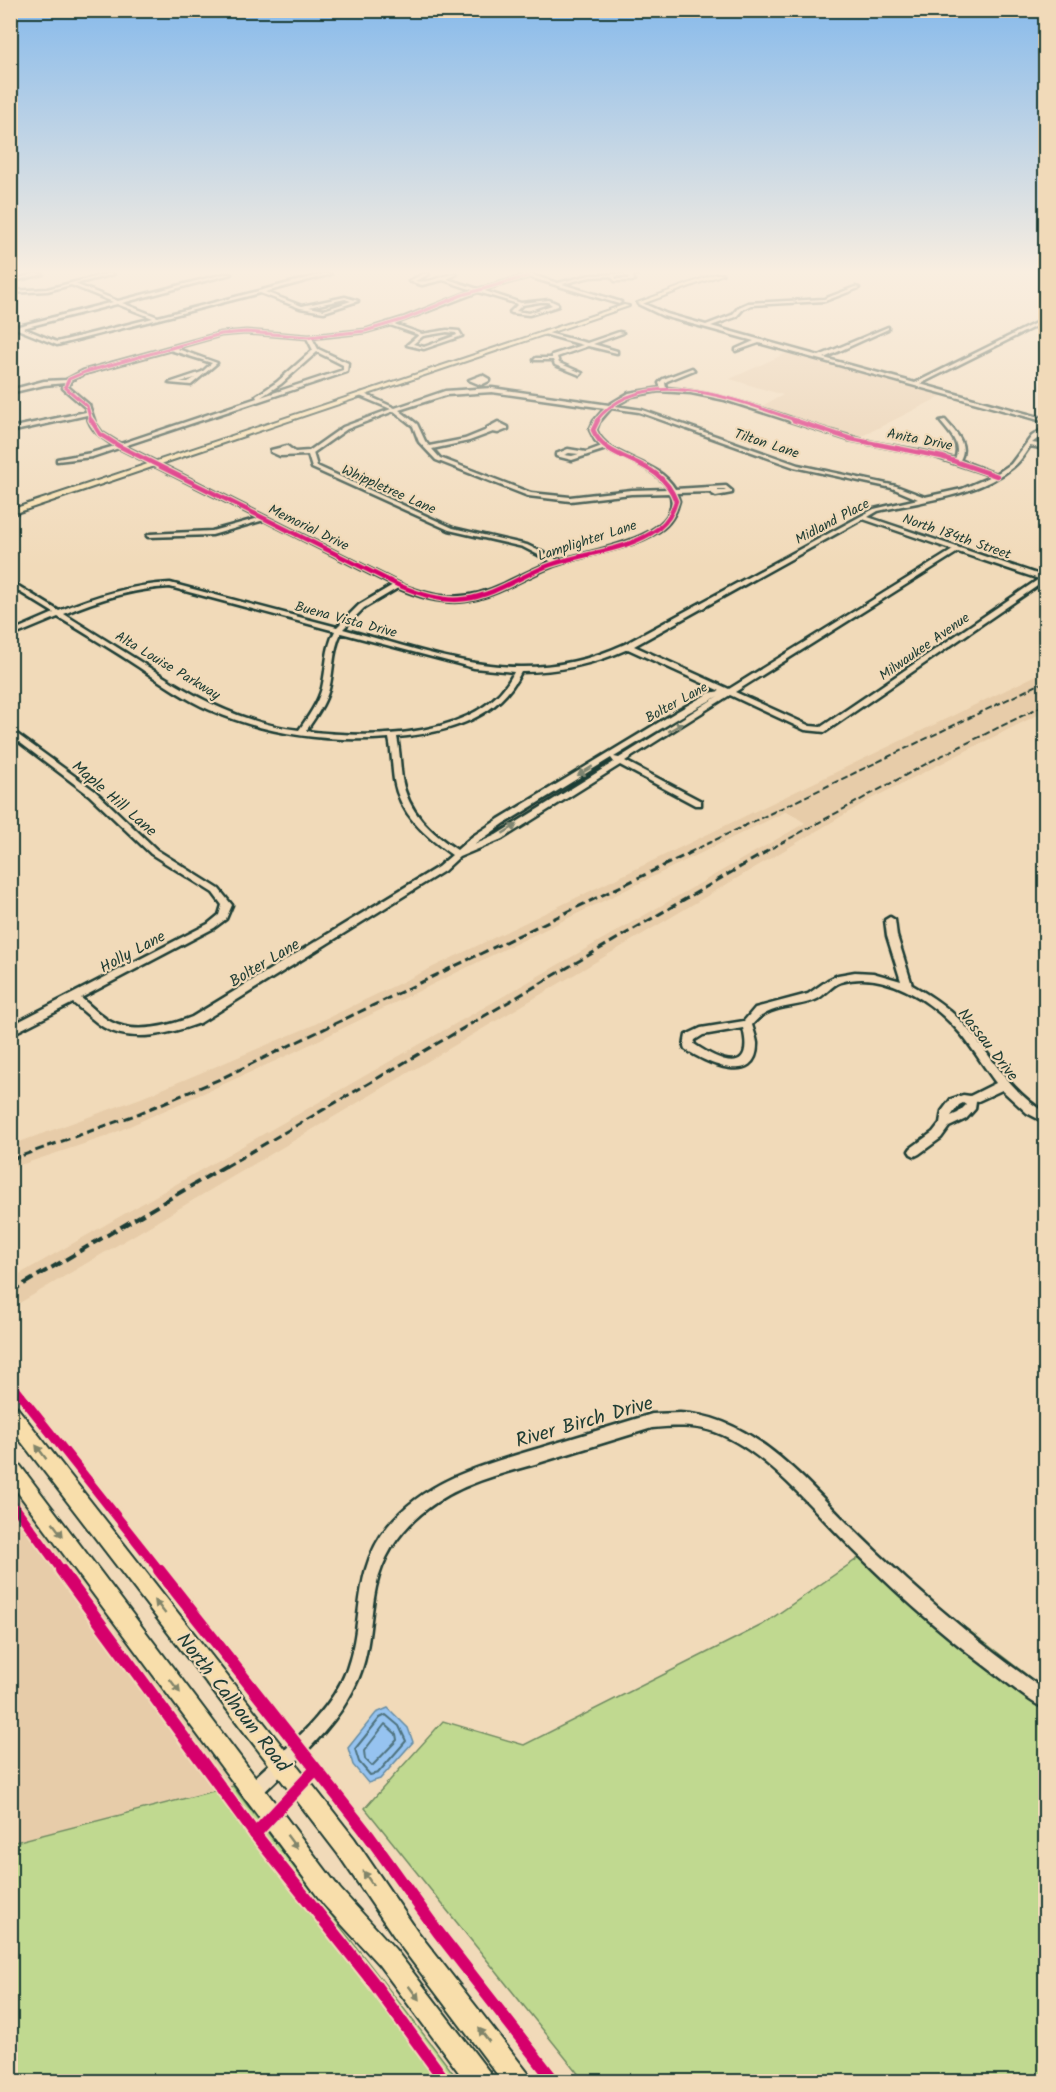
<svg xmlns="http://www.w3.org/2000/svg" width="1056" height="2092" font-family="Kalam,sans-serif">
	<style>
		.built { fill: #e7cca9 }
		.green { fill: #c0d990; stroke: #708b62; stroke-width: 1.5 }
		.water { fill: #96c3f0; stroke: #668da5; stroke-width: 1.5 }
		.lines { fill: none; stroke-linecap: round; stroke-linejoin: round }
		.shore { stroke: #4f737f; stroke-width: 2 }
		.minor-casing { stroke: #1f3d34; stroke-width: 5 }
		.major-casing { stroke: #1f3d34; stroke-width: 4 }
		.minor { fill: #f1dab9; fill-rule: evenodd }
		.major { fill: #f8deab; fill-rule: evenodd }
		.rail-far2 { stroke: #1f3d34; stroke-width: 2; stroke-dasharray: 7 3; stroke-linecap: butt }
		.rail-far1 { stroke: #1f3d34; stroke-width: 3; stroke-dasharray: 9 4.5; stroke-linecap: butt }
		.rail { stroke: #1f3d34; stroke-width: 4; stroke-dasharray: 11 5; stroke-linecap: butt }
		.cycleway-far3-casing { stroke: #f1dab9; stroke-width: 4.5 }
		.cycleway-far2-casing { stroke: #f1dab9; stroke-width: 7 }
		.cycleway-far1-casing { stroke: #f1dab9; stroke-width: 13 }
		.cycleway-casing { stroke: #f1dab9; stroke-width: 16 }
		.cycleway-far3 { stroke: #d6006c; stroke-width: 3 }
		.cycleway-far2 { stroke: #d6006c; stroke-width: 4.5 }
		.cycleway-far1 { stroke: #d6006c; stroke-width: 9 }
		.cycleway { stroke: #d6006c; stroke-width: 12 }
		.oneway { fill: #7d8470 }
		.oneway2 { fill: #81856a }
		.labels { text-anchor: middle; stroke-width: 4.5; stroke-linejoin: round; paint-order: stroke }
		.far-street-label { font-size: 14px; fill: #1f3d34; stroke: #f1dab9 }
		.street-label { font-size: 16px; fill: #1f3d34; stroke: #f1dab9 }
		.near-street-label { font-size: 20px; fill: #1f3d34; stroke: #f1dab9 }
	</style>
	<rect width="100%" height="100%" fill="#f1dab9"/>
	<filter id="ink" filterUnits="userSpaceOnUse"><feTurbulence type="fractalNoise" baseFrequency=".0167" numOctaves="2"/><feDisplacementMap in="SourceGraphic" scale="12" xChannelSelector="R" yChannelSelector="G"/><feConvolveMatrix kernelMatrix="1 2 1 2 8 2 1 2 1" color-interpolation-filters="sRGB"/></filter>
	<g filter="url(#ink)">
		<!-- built -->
		<g class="built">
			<path d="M 791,351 L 944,395 L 856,439 L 758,408 L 783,395 L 730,379 Z"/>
			<path d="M 1045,671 L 1045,711 L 869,800 L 11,1308 L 11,1279 L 805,823 L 787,811 L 282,1058 L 105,1137 L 11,1168 L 11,1145 L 141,1098 L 309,1027 Z"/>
			<path d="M 10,1486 L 233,1786 L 11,1843 Z"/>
		</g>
		<!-- green -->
		<g class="green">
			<path d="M 873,1548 L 936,1605 L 1045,1689 L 1045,2081 L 584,2081 L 365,1808 L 443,1721 L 524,1745 L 762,1625 Z"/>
			<path d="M 233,1786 C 307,1886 385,1982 459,2081 L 11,2081 L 11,1843 Z"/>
		</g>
		<!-- water -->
		<path class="water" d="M 388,1708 L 408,1728 L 413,1742 L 380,1779 L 368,1783 L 353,1765 L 348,1748 L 376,1713 Z"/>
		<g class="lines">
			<!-- shore -->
			<g class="shore">
				<path d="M 386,1715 L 399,1726 L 406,1741 L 378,1773 L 370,1775 L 359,1762 L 355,1749 L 380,1718 Z"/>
				<path d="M 385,1724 L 396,1734 L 397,1740 L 372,1766 L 365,1759 L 364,1751 Z"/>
			</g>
			<!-- minor casing -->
			<g class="minor-casing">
				<g id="minor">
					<path d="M 35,274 L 43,274 L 10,282 L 10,280 Z"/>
					<path d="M 107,274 L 114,274 L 75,284 L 118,301 L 224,274 L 231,274 L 122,303 L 158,317 L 324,274 L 331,274 L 265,292 L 302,306 L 345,297 L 358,301 L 324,312 L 300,308 L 260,293 L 57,345 L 10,326 L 10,323 L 19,326 L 113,302 L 71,285 L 47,291 L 10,293 L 10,291 L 47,289 ZM 345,299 L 351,301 L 324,310 L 309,307 ZM 117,304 L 153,318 L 57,342 L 23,328 Z"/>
					<path d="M 423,274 L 429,274 L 415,281 C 432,284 442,274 457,274 L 447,279 L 478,289 L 524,276 L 521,274 L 528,274 L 558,283 L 590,275 L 638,274 L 633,275 L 634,280 L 632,281 L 615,281 L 611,276 L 590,277 L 562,284 L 621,302 L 619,304 L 529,277 L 482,290 L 521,303 L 549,300 L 558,304 L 558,306 L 529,315 L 512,313 L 510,312 L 518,304 L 478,292 L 394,324 L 422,334 L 447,330 L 459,331 L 462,336 L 424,349 L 407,345 L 419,335 L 390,325 L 365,332 L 312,338 L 318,349 L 348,363 L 347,372 L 124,446 L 400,584 C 439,600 466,602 504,584 C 520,576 535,568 552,562 L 523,547 L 449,530 L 312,468 L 308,455 L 280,456 L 271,452 L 271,450 L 287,446 L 295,452 L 309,451 L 343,427 L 391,409 L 360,396 L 362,393 L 395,408 L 445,391 L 492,388 L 609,405 L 629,393 L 661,388 L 659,383 L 663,379 L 692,368 L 694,370 L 667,381 L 665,383 L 666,388 C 732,393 789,420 852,437 C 886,447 921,448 955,459 C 962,443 949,433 940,421 L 945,420 C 955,432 969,444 960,460 L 996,474 L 1011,464 L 1032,436 L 1046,427 L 1046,432 L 1032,443 L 1046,445 L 1046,449 L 1030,446 C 1025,453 1020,462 1013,467 C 978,496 921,501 878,511 L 868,517 L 1043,576 L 1046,575 L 1046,580 L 825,732 L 805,730 L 730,695 L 625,761 L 701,801 L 701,805 L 695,805 L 620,765 L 502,839 L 459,857 L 444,871 L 200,1023 C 169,1034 133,1044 103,1027 C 92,1020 83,1010 73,1003 L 10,1035 L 10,1026 L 208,924 L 219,915 L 222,905 L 213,893 L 151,854 L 89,795 L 10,735 L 10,729 L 95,791 L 157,850 L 219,889 L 232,905 L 226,919 L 214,928 L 81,998 C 91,1006 100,1016 111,1022 C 135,1035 168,1026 192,1017 L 438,867 L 452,855 C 424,835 400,814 394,780 C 392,766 392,752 389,738 C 329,743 265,734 210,710 C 185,699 162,683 140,668 C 113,650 86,634 58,617 L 10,637 L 10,632 L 54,613 L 10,586 L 10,581 L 59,611 C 95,596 131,585 170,583 L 337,627 L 359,605 L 393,585 L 264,520 L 212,535 L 148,537 L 147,536 L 150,534 L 212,531 L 259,518 L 119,448 L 92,457 L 57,461 L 57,459 L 91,453 L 115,446 C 101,437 91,431 87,415 L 10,432 L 10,428 L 86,412 L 85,407 L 63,388 L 65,383 L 44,385 L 10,393 L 10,390 L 44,381 L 66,380 L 83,371 L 221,333 L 246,331 L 309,336 L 365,330 L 403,318 L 473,290 L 443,280 L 422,285 L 409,281 ZM 615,276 L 628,276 L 629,279 L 616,279 ZM 540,302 L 548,302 L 552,305 L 529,313 L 516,311 L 522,305 ZM 447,332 L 456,333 L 457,335 L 424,347 L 413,344 L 423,336 ZM 246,333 L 307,338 L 313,350 L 277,382 L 256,396 L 257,398 L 120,444 L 102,433 L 95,423 L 89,405 L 68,387 L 71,380 L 87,373 L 170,350 L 212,363 L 202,372 L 169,383 L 191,385 L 217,363 L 175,348 L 221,335 ZM 317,352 L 343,365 L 343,370 L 261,397 L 281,384 ZM 195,378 L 188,382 L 180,382 ZM 659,391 L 691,393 L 725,400 L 849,440 L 932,456 L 992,476 L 962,489 L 925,497 L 896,486 L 798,465 L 642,410 L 615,406 L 632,396 ZM 492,392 L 605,408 L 594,421 L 590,430 L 595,440 L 602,446 L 586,452 L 568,449 L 556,454 L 556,456 L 572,460 L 606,449 C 628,460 654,468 669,489 L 631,490 L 570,497 L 531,493 L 440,458 L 432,449 L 469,441 L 493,432 L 498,433 L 508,429 L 508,427 L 498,422 L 487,428 L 487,430 L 465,439 L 429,446 L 425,441 L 417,424 L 399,410 L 446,395 ZM 611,408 L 639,412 L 794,467 L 892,488 L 918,499 L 874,509 L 625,644 C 523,691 444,656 343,629 L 364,608 L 398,588 C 419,597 442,604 465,601 C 496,597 522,578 551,567 C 586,553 626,552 659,531 C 670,524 676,513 679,501 L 676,493 L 709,492 L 716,496 L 732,493 L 732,491 L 726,486 L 675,489 C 657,458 609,460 596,430 L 599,422 ZM 394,411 L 413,426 L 419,442 L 436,460 L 528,496 L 570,501 L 631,494 L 670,493 C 686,538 585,552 558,560 L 527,545 L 453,528 L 317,466 L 313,453 L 347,429 ZM 569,453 L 579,454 L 572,456 L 564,455 ZM 716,490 L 724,490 L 726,491 L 715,491 ZM 863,519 L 953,550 L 729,689 L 634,646 ZM 958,552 L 1039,579 L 821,727 L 810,726 L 735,692 ZM 170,587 L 335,631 C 325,649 327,668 322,688 C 318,703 308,717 299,730 C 237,723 190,694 139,661 C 114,645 89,630 64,614 C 99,599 132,589 170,587 ZM 341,633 L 474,668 L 514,672 C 481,740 370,739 306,731 C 315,718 325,704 329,689 C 334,670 332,651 341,633 ZM 628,649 L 720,691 L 709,693 L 676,712 L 499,819 L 473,836 L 457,850 C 430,832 408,812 402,779 C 400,765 400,751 397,737 C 445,733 498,720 521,672 C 559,672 594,664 628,649 ZM 718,696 L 619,758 L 614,757 L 682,716 ZM 611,758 L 614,762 L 496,835 L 474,845 L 505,823 Z"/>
					<path d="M 855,287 L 859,288 L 825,301 L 751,305 L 743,309 L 736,317 L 711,326 L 819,356 L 888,327 L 888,329 L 824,358 L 915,383 L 1046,318 L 1046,321 L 920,384 L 1046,419 L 1046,422 L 759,343 L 736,351 L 736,349 L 754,341 L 663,316 L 638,304 L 642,303 L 667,314 L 706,325 L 732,315 L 739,307 L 748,303 L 824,299 Z"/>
					<path d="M 544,332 L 587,343 L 619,332 L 623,333 L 593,344 L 617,351 L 617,353 L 588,346 L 557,357 L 559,363 L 582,373 L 580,375 L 555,365 L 553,360 L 534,360 L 536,358 L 552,358 L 552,355 L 583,345 L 544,334 Z"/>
					<path d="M 482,375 L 489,379 L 489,381 L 481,385 L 469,380 Z"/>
					<path d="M 890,917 L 895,920 L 897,936 L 912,985 C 933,997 952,1010 967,1028 C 994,1059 1009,1091 1046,1113 L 1046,1123 L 1027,1113 L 1002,1090 L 976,1102 L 975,1109 L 966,1119 L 949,1127 L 941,1138 L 919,1154 L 915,1156 L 911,1154 L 909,1151 L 911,1148 L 933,1132 L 940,1123 L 942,1111 L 951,1099 L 963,1095 L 970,1096 L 996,1083 C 984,1067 974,1050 961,1034 C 933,1002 886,969 841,982 C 831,985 825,996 815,1000 C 792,1009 769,1004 752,1025 C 754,1031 756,1037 757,1043 C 758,1088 704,1062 685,1049 L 684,1046 L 686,1035 L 701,1028 L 744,1021 L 755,1008 L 808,994 L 828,980 L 838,975 L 855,972 L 873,973 L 901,981 L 887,936 L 885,920 ZM 743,1028 C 755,1076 720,1062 694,1044 L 695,1040 L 703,1035 ZM 963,1103 L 966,1105 L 958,1113 L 951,1116 L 959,1105 Z"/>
					<path d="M 680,1413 C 751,1416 801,1476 847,1523 C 866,1542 886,1561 907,1580 C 951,1620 997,1657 1046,1691 L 1046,1709 C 1028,1701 1012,1686 997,1675 C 939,1632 884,1582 834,1530 C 801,1496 761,1449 715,1432 C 695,1425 673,1426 652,1428 C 613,1440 574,1452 535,1464 C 497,1475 459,1484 427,1509 C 401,1529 383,1555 376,1587 C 369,1620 371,1653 356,1684 C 335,1730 294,1762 259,1797 L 253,1799 L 247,1797 L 245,1791 L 247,1785 C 281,1752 330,1715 347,1669 C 365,1619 351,1573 388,1526 C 427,1478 487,1464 543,1447 C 579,1436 616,1425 652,1414 Z"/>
				</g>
			</g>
			<!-- major casing -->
			<g class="major-casing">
				<g id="major">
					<path d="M 715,274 L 723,274 L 642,304 L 637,303 Z"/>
					<path d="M 624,305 L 629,306 L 10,515 L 10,510 Z"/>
					<path d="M 10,1404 L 16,1406 L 354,1838 L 418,1932 L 528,2073 L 531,2082 L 503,2082 L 402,1948 L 338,1854 L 10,1427 Z"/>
					<path d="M 10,1457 L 16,1460 L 340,1889 L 395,1949 L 490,2073 L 493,2082 L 466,2082 L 379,1965 L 324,1905 L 10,1482 Z"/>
				</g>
			</g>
			<!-- minor -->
			<use href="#minor" class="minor"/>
			<!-- major -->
			<use href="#major" class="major"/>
			<!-- rail-far2 -->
			<g class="rail-far2">
				<path d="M 688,853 L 1046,681"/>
				<path d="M 763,853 L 937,758 L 1046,704"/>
			</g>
			<!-- rail-far1 -->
			<g class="rail-far1">
				<path d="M 10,1160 L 135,1115 L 220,1079 L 692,852"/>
				<path d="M 225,1167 L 766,852"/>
			</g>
			<!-- rail -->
			<path class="rail" d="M 10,1292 L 227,1165"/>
			<!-- cycleway-far3 casing -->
			<g class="cycleway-far3-casing">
				<g id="cycleway-far3">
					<path d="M 91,421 L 87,406 L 65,387 L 69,379 L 85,372 L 221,334 L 246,332 L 309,337 L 365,331 L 405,319 L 462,295 L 528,276"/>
					<path d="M 596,421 C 644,361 739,401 798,421"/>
				</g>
			</g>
			<!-- cycleway-far2 casing -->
			<g class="cycleway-far2-casing">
				<g id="cycleway-far2">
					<path d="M 91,420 L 100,434 L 119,446 L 398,585 C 419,594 442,602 465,599 C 496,595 522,575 550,565 C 586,552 628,551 659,528 C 668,521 673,512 676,501 C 659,455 608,465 593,430 L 598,420"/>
					<path d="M 793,420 L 851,439 L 942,457 L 997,476"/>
				</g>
			</g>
			<!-- cycleway-far1 casing -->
			<g class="cycleway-far1-casing">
				<g id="cycleway-far1">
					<path d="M 10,1382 L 160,1571"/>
					<path d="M 10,1500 L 62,1571"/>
				</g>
			</g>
			<!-- cycleway casing -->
			<g class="cycleway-casing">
				<g id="cycleway">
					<path d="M 61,1570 L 255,1834 L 373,1982 L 446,2082"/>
					<path d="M 159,1570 L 369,1836 L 438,1932 L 555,2082"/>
					<path d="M 255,1834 L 315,1770"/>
				</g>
			</g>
			<!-- cycleway-far3 -->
			<use href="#cycleway-far3" class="cycleway-far3"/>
			<!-- cycleway-far2 -->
			<use href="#cycleway-far2" class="cycleway-far2"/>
			<!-- cycleway-far1 -->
			<use href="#cycleway-far1" class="cycleway-far1"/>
			<!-- cycleway -->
			<use href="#cycleway" class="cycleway"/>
		</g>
		<!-- one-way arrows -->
		<defs><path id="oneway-solid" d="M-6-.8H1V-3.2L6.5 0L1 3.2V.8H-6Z" transform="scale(1.5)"/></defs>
		<g class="oneway">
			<use href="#oneway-solid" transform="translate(676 727) rotate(-31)"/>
			<use href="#oneway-solid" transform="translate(585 771) rotate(149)"/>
			<use href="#oneway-solid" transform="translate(510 829) rotate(-32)"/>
		</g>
		<g class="oneway2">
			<use href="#oneway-solid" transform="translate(41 1452) rotate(-127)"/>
			<use href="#oneway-solid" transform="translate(58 1530) rotate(53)"/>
			<use href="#oneway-solid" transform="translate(160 1607) rotate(-128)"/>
			<use href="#oneway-solid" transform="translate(175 1686) rotate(53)"/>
			<use href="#oneway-solid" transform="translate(292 1842) rotate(53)"/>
			<use href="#oneway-solid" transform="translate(368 1878) rotate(-124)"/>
			<use href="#oneway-solid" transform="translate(414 1993) rotate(53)"/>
			<use href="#oneway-solid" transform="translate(484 2035) rotate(-128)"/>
		</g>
	</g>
	<!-- sky -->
	<linearGradient id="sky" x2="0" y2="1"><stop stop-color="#87baeb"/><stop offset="0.48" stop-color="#f9eee0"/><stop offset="1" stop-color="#f9eee0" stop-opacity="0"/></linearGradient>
	<rect width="1056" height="567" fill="url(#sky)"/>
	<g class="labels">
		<!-- far-street labels -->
		<g class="far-street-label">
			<text transform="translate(920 439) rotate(11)" y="5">Anita Drive</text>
			<text transform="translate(767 443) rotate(18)" y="5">Tilton Lane</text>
			<text transform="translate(389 489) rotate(24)" y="5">Whippletree Lane</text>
			<text transform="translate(832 521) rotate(-28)" y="5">Midland Place</text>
			<text transform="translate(309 527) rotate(26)" y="5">Memorial Drive</text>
			<text transform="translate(957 536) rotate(19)" y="5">North 184th Street</text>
			<text transform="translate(587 540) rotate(-18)" y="5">Lamplighter Lane</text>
			<text transform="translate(346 619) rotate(15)" y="5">Buena Vista Drive</text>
			<text transform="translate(924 646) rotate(-35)" y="5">Milwaukee Avenue</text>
			<text transform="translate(168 665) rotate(31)" y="5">Alta Louise Parkway</text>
			<text transform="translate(676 702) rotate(-29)" y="5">Bolter Lane</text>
		</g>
		<!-- street labels -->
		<g class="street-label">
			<text transform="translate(115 798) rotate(41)" y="6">Maple Hill Lane</text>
			<text transform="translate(132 951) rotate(-28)" y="6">Holly Lane</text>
			<text transform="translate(264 962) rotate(-31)" y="6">Bolter Lane</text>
			<text transform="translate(989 1044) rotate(52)" y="6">Nassau Drive</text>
		</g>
		<!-- near-street labels -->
		<g class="near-street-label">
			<text transform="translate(584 1421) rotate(-16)" y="7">River Birch Drive</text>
			<text transform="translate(234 1702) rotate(52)" y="7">North Calhoun Road</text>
		</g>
	</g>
	<!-- margin -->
	<rect width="1056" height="2092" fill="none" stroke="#f1dab9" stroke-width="36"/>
	<rect x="18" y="18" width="1020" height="2056" fill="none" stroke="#1f3d34" stroke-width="2" filter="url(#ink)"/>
</svg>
